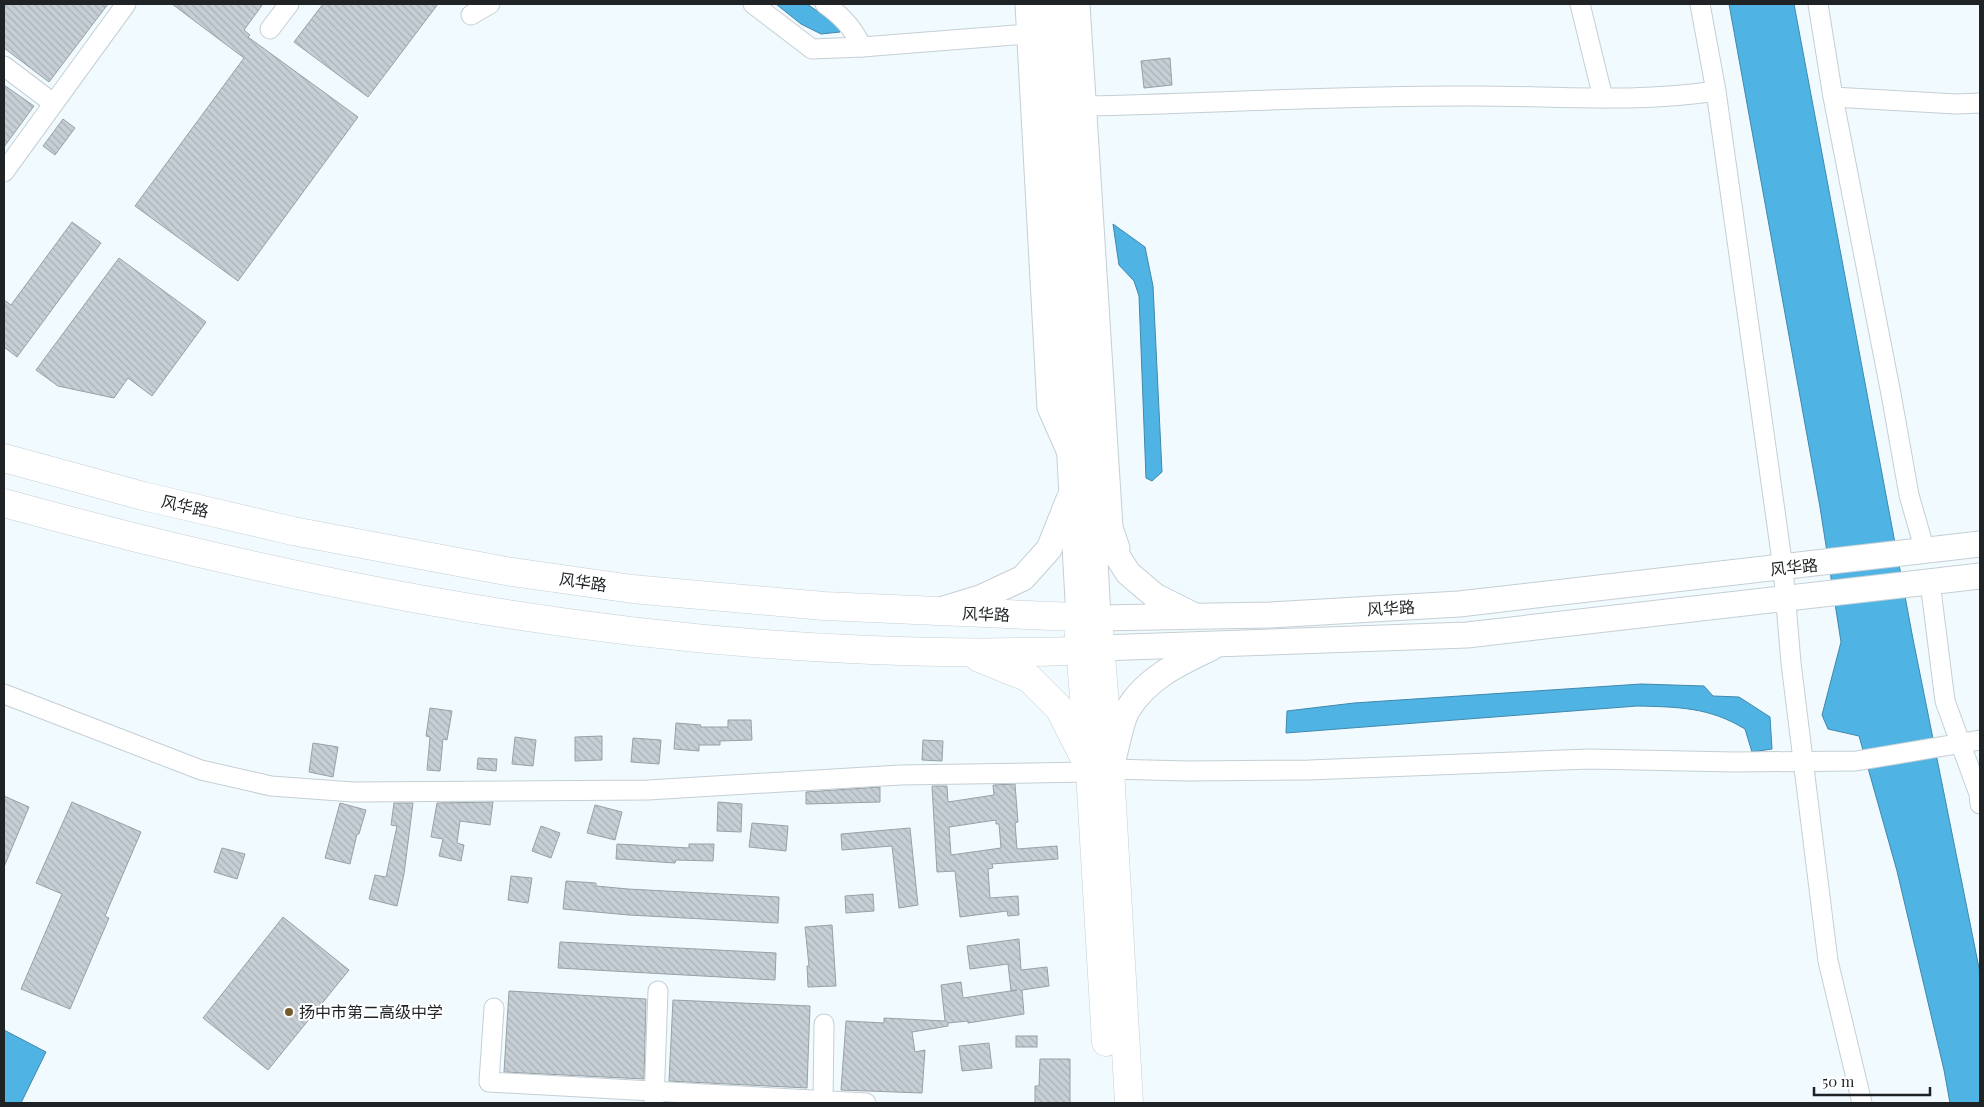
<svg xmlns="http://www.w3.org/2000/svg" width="1984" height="1107" font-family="'Playfair Display','Noto Sans SC',serif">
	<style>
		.water { fill: #4fb4e4; stroke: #4188ab }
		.building { fill: url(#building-back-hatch); stroke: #98a1a6; fill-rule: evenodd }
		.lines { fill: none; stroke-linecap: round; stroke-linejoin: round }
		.minor-casing { stroke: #c5cfd4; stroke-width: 21 }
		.major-casing { stroke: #c5cfd4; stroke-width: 27 }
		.highway-casing { stroke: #c5cfd4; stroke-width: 29 }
		.minor { stroke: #fff; stroke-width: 19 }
		.major { stroke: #fff; stroke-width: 25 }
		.highway { stroke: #fff; stroke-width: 28 }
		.poi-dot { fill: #735b2c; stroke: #fff; stroke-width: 2 }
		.labels { text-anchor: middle; stroke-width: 4; stroke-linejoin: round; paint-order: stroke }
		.street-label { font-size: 16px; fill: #1f2325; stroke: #fff }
		.poi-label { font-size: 16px; fill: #1f2325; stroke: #fff; text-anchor: start }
	</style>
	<defs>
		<pattern id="building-back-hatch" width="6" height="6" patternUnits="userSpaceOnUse" patternTransform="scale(1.25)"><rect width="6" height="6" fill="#c6cfd5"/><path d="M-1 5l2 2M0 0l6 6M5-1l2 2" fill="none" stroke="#aab1b7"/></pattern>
	</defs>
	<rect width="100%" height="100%" fill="#f0faff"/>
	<!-- water -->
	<g class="water">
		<path d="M 776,4 L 807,4 L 839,26 L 840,32 L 821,34 L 801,24 Z"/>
		<path d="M 1729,4 L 1794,4 L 1913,639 L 1980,973 L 1980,1103 L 1950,1103 L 1944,1070 L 1897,871 L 1859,736 L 1828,729 L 1822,715 L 1841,642 L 1820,507 Z"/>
		<path d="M 1113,224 L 1145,247 L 1153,286 L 1162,472 L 1152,481 L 1146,478 L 1139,296 L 1134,281 L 1119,265 Z"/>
		<path d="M 1641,684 L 1704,686 L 1713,696 L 1739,697 L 1770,717 L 1772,749 L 1752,752 L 1745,729 C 1709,707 1678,707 1637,706 L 1286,733 L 1287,711 L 1354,703 Z"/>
		<path d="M 4,1030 L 46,1052 L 21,1103 L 4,1103 Z"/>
	</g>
	<!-- building -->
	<g class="building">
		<path d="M 4,4 L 108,4 L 49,82 L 4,48 Z"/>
		<path d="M 172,4 L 263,4 L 244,30 L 250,35 L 248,37 L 358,117 L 238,281 L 135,206 L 244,58 Z"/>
		<path d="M 323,4 L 438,4 L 368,97 L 294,42 Z"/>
		<path d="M 1170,58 L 1172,85 L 1144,88 L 1141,61 Z"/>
		<path d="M 4,85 L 34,106 L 4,147 Z"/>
		<path d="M 63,119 L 75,128 L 55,155 L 43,146 Z"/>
		<path d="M 72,222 L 101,243 L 17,357 L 4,347 L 4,300 L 11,305 Z"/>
		<path d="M 119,258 L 206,322 L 152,396 L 128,378 L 114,398 L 58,386 L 36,370 Z"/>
		<path d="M 430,708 L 452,711 L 447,740 L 443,739 L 440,771 L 427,770 L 430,737 L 426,736 Z"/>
		<path d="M 728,720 L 751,720 L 752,740 L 720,741 L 720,745 L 699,745 L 699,751 L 674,749 L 676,723 L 701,725 L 700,727 L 728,727 Z"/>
		<path d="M 602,736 L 602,760 L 575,761 L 575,737 Z"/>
		<path d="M 515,737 L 536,740 L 533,766 L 512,764 Z"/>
		<path d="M 633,738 L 661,740 L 659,764 L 631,762 Z"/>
		<path d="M 923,740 L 943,741 L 942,761 L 922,760 Z"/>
		<path d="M 313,743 L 338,747 L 333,777 L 309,772 Z"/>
		<path d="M 478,758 L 497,759 L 496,771 L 477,769 Z"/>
		<path d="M 1015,784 L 1018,822 L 1015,823 L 1017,849 L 1057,846 L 1058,859 L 992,864 L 993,868 L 988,869 L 990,898 L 1018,896 L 1019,915 L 1008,916 L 1007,911 L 960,917 L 955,871 L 937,872 L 932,786 L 947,786 L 948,802 L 994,795 L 993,785 ZM 996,820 L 996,824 L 999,824 L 1001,848 L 951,855 L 949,827 Z"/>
		<path d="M 880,787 L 880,802 L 806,804 L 806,792 Z"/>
		<path d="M 4,796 L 29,807 L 4,867 Z"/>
		<path d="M 72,802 L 141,832 L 105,916 L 109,918 L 70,1009 L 21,989 L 62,894 L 36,883 Z"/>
		<path d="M 493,802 L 490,825 L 460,821 L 457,843 L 464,845 L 461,861 L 439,856 L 443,839 L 431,837 L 437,803 Z"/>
		<path d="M 718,802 L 742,804 L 741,832 L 717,831 Z"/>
		<path d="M 340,803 L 366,810 L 359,834 L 357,834 L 350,864 L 325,858 Z"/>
		<path d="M 394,803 L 413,803 L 404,874 L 397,906 L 369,899 L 375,875 L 386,877 L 397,826 L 391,825 Z"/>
		<path d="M 595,805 L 622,812 L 615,840 L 587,833 Z"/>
		<path d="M 752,823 L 788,826 L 786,851 L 749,847 Z"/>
		<path d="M 541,826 L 560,833 L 551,858 L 532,851 Z"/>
		<path d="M 910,828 L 918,905 L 899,908 L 892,846 L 842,850 L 841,834 Z"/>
		<path d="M 617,844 L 689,848 L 689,844 L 714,844 L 713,861 L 676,860 L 675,863 L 616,859 Z"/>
		<path d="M 222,848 L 245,854 L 237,879 L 214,872 Z"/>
		<path d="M 511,876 L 532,878 L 528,903 L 508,900 Z"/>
		<path d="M 566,881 L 596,883 L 596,886 L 628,889 L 779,897 L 778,923 L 629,915 L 563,909 Z"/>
		<path d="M 873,894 L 874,911 L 846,913 L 845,896 Z"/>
		<path d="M 283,917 L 349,970 L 268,1070 L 203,1018 Z"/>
		<path d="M 832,925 L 836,986 L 808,987 L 807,966 L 809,966 L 805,927 Z"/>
		<path d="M 1019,939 L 1021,970 L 1047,967 L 1049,986 L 1022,990 L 1024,1014 L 968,1023 L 968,1021 L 948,1023 L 948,1026 L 912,1032 L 915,1052 L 925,1050 L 922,1093 L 841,1090 L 846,1021 L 884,1023 L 884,1018 L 945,1021 L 941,985 L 961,982 L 963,998 L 1017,990 L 1011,991 L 1008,964 L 970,969 L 967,946 Z"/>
		<path d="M 560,942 L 776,953 L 775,980 L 558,968 Z"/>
		<path d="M 509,991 L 646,999 L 644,1079 L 504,1072 Z"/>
		<path d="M 673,1000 L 810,1006 L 807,1088 L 669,1081 Z"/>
		<rect x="1016" y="1036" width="21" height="11"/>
		<path d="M 989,1043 L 992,1068 L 962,1071 L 959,1046 Z"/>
		<path d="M 1040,1059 L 1070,1059 L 1070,1103 L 1035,1103 L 1035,1086 L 1039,1086 Z"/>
	</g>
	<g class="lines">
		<!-- minor casing -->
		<g class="minor-casing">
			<g id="minor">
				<path d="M 753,4 L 812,49 L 862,47 L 1027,34 L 1037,27"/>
				<path d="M 825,4 C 842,16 853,28 862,47"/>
				<path d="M 1025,4 L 1047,408 L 1066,451"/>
				<path d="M 1080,4 L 1113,527 L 1120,548"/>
				<path d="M 1580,4 L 1603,98"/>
				<path d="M 1700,4 L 1716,91 L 1783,568 L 1791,663 L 1828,961 L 1862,1103"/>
				<path d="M 1818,4 L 1833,97 L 1891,394 L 1909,495 L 1925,551"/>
				<path d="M 471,15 L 490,4"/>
				<path d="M 270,29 L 289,4"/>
				<path d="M 4,66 L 53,103"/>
				<path d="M 1833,97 L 1956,104 L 1980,103"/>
				<path d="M 1087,106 C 1212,103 1337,96 1462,96 C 1546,95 1632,104 1716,91"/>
				<path d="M 4,172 L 126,4"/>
				<path d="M 1930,582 L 1945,701 L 1979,794 L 1980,804"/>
				<path d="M 4,694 L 201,770 L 271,786 L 353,792 L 648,790 L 900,775 L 1090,772"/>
				<path d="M 1110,769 L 1188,771 L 1309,770 L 1589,759 L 1734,762 L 1856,761 L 1980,740"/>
				<path d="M 494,1008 L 489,1082 L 866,1103"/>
				<path d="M 654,1102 L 658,991"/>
				<path d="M 823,1103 L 824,1024"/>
			</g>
		</g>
		<!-- major casing -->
		<g class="major-casing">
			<g id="major">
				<path d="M 1044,4 L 1079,617"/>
				<path d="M 1062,4 L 1081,295 L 1098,618 L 1270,615 L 1459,604 L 1980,544"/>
				<path d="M 1094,519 L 1128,573 L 1155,596 L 1193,615"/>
				<path d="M 944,609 L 980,598 L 1023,578 L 1049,549 L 1069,499"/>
				<path d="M 1100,648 L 1467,635 L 1980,576"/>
				<path d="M 1112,764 C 1116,750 1121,720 1128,709 C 1147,678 1179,663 1211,648"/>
			</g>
		</g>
		<!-- highway casing -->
		<g class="highway-casing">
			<g id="highway">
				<path d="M 4,458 L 143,496 L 293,531 L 506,571 L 632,589 L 824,606 L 1098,618 L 1110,769 L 1129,1103"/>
				<path d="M 4,503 C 287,581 576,639 871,650 C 921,652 971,653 1022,652 C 1048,652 1074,652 1100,648"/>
				<path d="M 1079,634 L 1090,772 L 1106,1042"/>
				<path d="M 979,658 L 1029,678 L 1059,708 L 1083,755"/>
			</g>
		</g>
		<!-- minor -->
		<use href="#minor" class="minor"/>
		<!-- major -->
		<use href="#major" class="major"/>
		<!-- highway -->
		<use href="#highway" class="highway"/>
	</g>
	<!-- markers -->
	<circle class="poi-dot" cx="289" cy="1012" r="5"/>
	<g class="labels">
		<!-- street labels -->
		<g class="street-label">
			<text transform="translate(185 506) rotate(13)" y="6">风华路</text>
			<text transform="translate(1794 567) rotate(-6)" y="6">风华路</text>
			<text transform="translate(583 582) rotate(8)" y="6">风华路</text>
			<text transform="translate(1391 608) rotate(-3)" y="6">风华路</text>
			<text transform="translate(986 614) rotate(2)" y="6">风华路</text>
		</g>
		<!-- poi labels -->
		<g class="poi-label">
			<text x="299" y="1018">扬中市第二高级中学</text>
		</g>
	</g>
	<!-- border -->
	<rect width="1984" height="1107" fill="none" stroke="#1f2325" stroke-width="10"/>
	<!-- scale -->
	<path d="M1814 1087v8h116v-8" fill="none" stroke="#1f2325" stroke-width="2.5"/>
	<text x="1822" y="1087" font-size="15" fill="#1f2325" stroke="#ffffff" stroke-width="4" paint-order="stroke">50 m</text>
</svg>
